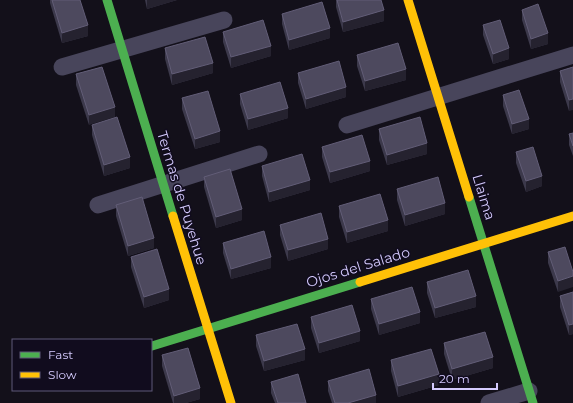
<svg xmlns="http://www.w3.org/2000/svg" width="573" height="403" font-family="Montserrat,sans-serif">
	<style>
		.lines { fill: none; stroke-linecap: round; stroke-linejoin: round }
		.street { stroke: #48455b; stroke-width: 17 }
		.fast { stroke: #4caf50; stroke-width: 9 }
		.slow { stroke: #ffc107; stroke-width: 9 }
		.wall { fill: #3c394b }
		.shaded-wall { fill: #25222f }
		.building { fill: #4d495e; stroke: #625d77 }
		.labels { text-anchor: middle; stroke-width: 3; stroke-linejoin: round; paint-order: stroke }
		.street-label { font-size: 14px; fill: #d5cbfe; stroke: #110c1e }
	</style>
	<rect width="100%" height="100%" fill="#13101a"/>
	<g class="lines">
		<!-- street -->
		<g class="street">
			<path d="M 62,67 L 224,20"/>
			<path d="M 347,125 L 573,55"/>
			<path d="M 98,205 L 259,154"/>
			<path d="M 489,403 L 529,391"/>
		</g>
		<!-- fast -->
		<g class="fast">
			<path d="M 107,0 L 173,216"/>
			<path d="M 469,197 L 533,403"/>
			<path d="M 152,346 L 360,282"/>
		</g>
		<!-- slow -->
		<g class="slow">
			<path d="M 408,0 L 469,197"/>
			<path d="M 173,216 L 231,403"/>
			<path d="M 360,282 L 573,216"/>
		</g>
	</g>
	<!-- wall -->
	<g class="wall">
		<path d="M 50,0 L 80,0 L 88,36 L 62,43 L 50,3 Z"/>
		<path d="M 145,0 L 177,0 L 147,9 Z"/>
		<path d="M 336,0 L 381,0 L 384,21 L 343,32 L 336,7 Z"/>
		<path d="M 522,10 L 548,44 L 531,49 L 522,20 Z"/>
		<path d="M 282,14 L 330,38 L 289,50 L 282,24 Z"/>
		<path d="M 483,25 L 509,59 L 493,64 L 483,35 Z"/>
		<path d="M 223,32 L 271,56 L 231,68 L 223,42 Z"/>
		<path d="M 165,48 L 213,73 L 172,85 L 165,59 Z"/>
		<path d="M 357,55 L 406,80 L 365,91 L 357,66 Z"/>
		<path d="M 102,67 L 89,125 L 76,85 L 76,74 Z"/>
		<path d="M 573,67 L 569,111 L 560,82 L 560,71 Z"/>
		<path d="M 298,73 L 346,97 L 306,109 L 298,83 Z"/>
		<path d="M 240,94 L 288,118 L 248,130 L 240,104 Z"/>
		<path d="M 503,95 L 529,129 L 512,134 L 503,106 Z"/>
		<path d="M 182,98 L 220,142 L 195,149 L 182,109 Z"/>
		<path d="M 92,125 L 130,168 L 104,176 L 92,135 Z"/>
		<path d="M 379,129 L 427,154 L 387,165 L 379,140 Z"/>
		<path d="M 573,133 L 573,156 L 569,145 L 569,134 Z"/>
		<path d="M 322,147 L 370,171 L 330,183 L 322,157 Z"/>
		<path d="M 516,152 L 542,186 L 526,192 L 516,163 Z"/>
		<path d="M 262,166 L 310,190 L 269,202 L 262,176 Z"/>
		<path d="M 204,177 L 242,220 L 216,228 L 204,187 Z"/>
		<path d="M 397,189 L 445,214 L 405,226 L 397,200 Z"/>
		<path d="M 116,205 L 154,248 L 128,256 L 116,216 Z"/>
		<path d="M 339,206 L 388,231 L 347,243 L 339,217 Z"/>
		<path d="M 280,225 L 328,249 L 288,261 L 280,235 Z"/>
		<path d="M 223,243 L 271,268 L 231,279 L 223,253 Z"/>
		<path d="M 565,247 L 558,292 L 548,263 L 548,252 Z"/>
		<path d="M 131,257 L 169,300 L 144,308 L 131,267 Z"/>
		<path d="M 427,282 L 476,307 L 435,318 L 427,293 Z"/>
		<path d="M 573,292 L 573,334 L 569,335 L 560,307 L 560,296 Z"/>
		<path d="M 371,299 L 420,323 L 379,335 L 371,309 Z"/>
		<path d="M 311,317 L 360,341 L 319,353 L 311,328 Z"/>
		<path d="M 256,335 L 305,360 L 264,371 L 256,346 Z"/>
		<path d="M 444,343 L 493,368 L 452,380 L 444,354 Z"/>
		<path d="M 162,355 L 200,399 L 186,403 L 173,403 L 162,366 Z"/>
		<path d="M 391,360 L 439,385 L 398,397 L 391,371 Z"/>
		<path d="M 328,381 L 376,403 L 332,403 L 328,391 Z"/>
		<path d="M 271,382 L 306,403 L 275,403 L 271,393 Z"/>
	</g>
	<!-- shaded-wall -->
	<g class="shaded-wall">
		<path d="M 147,0 L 177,0 L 147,9 Z"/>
		<path d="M 384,10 L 384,21 L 343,32 L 343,22 Z"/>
		<path d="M 88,25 L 88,36 L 62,43 L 62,33 Z"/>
		<path d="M 330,28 L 330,38 L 289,50 L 289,40 Z"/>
		<path d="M 548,33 L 548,44 L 531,49 L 531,39 Z"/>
		<path d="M 271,46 L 271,56 L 231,68 L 231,57 Z"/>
		<path d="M 509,48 L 509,59 L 493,64 L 493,54 Z"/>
		<path d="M 213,63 L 213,73 L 172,85 L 172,74 Z"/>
		<path d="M 406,69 L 406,80 L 365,91 L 365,81 Z"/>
		<path d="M 346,87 L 346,97 L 306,109 L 306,99 Z"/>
		<path d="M 573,99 L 573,110 L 569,111 L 569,100 Z"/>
		<path d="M 115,107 L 115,117 L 89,125 L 89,115 Z"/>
		<path d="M 288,108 L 288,118 L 248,130 L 248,119 Z"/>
		<path d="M 529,119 L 529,129 L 512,134 L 512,124 Z"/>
		<path d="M 220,131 L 220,142 L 195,149 L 195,139 Z"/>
		<path d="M 427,143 L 427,154 L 387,165 L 387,155 Z"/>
		<path d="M 130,157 L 130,168 L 104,176 L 104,165 Z"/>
		<path d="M 370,161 L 370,171 L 330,183 L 330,172 Z"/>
		<path d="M 542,176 L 542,186 L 526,192 L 526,181 Z"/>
		<path d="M 310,180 L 310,190 L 269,202 L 269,192 Z"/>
		<path d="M 445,203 L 445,214 L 405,226 L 405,215 Z"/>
		<path d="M 242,209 L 242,220 L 216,228 L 216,217 Z"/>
		<path d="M 388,220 L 388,231 L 347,243 L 347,232 Z"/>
		<path d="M 154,238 L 154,248 L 128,256 L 128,246 Z"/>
		<path d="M 328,239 L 328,249 L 288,261 L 288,250 Z"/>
		<path d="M 271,257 L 271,268 L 231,279 L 231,269 Z"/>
		<path d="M 573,276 L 573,287 L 558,292 L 558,281 Z"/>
		<path d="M 169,289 L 169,300 L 144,308 L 144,297 Z"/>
		<path d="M 476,296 L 476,307 L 435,318 L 435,308 Z"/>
		<path d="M 420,312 L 420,323 L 379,335 L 379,324 Z"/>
		<path d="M 573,324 L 573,334 L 569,335 L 569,325 Z"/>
		<path d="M 360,331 L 360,341 L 319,353 L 319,343 Z"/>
		<path d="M 305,349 L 305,360 L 264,371 L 264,361 Z"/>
		<path d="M 493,357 L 493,368 L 452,380 L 452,369 Z"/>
		<path d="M 439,374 L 439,385 L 398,397 L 398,386 Z"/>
		<path d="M 200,388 L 200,399 L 186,403 L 174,403 L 174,396 Z"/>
		<path d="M 376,395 L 376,403 L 348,403 Z"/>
	</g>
	<!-- building -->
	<g class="building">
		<path d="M 52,0 L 80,0 L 88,25 L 62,33 Z"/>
		<path d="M 337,0 L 381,0 L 384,10 L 343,22 Z"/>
		<path d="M 322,2 L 330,28 L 289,40 L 282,14 Z"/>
		<path d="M 538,4 L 548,33 L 531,39 L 522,10 Z"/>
		<path d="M 263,20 L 271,46 L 231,57 L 223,32 Z"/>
		<path d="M 500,20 L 509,48 L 493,54 L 483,25 Z"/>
		<path d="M 205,37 L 213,63 L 172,74 L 165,48 Z"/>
		<path d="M 398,43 L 406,69 L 365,81 L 357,55 Z"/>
		<path d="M 339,61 L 346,87 L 306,99 L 298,73 Z"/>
		<path d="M 102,67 L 115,107 L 89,115 L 76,74 Z"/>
		<path d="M 573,67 L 573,99 L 569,100 L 560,71 Z"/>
		<path d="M 280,82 L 288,108 L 248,119 L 240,94 Z"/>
		<path d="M 519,90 L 529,119 L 512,124 L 503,95 Z"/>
		<path d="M 208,91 L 220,131 L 195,139 L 182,98 Z"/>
		<path d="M 117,117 L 130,157 L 104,165 L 92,125 Z"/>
		<path d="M 420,117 L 427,143 L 387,155 L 379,129 Z"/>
		<path d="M 573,133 L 573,146 L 569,134 Z"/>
		<path d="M 362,135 L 370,161 L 330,172 L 322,147 Z"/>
		<path d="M 533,147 L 542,176 L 526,181 L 516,152 Z"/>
		<path d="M 302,154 L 310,180 L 269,192 L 262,166 Z"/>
		<path d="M 230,169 L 242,209 L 216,217 L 204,177 Z"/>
		<path d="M 438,177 L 445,203 L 405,215 L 397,189 Z"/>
		<path d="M 380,194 L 388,220 L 347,232 L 339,206 Z"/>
		<path d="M 142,197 L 154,238 L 128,246 L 116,205 Z"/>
		<path d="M 321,213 L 328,239 L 288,250 L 280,225 Z"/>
		<path d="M 264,231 L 271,257 L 231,269 L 223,243 Z"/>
		<path d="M 565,247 L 573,272 L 573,276 L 558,281 L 548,252 Z"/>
		<path d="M 157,249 L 169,289 L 144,297 L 131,257 Z"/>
		<path d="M 468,270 L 476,296 L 435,308 L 427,282 Z"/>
		<path d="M 412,287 L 420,312 L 379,324 L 371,299 Z"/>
		<path d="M 573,292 L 573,324 L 569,325 L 560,296 Z"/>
		<path d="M 352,305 L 360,331 L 319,343 L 311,317 Z"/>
		<path d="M 297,324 L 305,349 L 264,361 L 256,335 Z"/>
		<path d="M 485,332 L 493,357 L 452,369 L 444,343 Z"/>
		<path d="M 188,348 L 200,388 L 174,396 L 162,355 Z"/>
		<path d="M 431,349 L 439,374 L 398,386 L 391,360 Z"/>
		<path d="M 369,369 L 376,395 L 348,403 L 335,403 L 328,381 Z"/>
		<path d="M 298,374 L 306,403 L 278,403 L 271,382 Z"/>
	</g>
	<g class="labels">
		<!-- street labels -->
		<g class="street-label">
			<text transform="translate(484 197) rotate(73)" y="5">Llaima</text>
			<text transform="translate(182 198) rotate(73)" y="5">Termas de Puyehue</text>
			<text transform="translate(358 267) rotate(-17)" y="5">Ojos del Salado</text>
		</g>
	</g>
	<!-- legend -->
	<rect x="12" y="339" width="140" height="52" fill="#110c1e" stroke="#5f5878"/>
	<rect x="20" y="352" width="20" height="6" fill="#4caf50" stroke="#5f5878"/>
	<text x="48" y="359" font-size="12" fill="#d5cbfe">Fast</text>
	<rect x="20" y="372" width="20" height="6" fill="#ffc107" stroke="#5f5878"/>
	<text x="48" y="379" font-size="12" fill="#d5cbfe">Slow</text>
	<!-- scale -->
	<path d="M433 383v6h64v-6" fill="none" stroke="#d5cbfe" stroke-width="2"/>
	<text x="439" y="383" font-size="12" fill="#d5cbfe" stroke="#110c1e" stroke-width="3" paint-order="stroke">20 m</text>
</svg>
